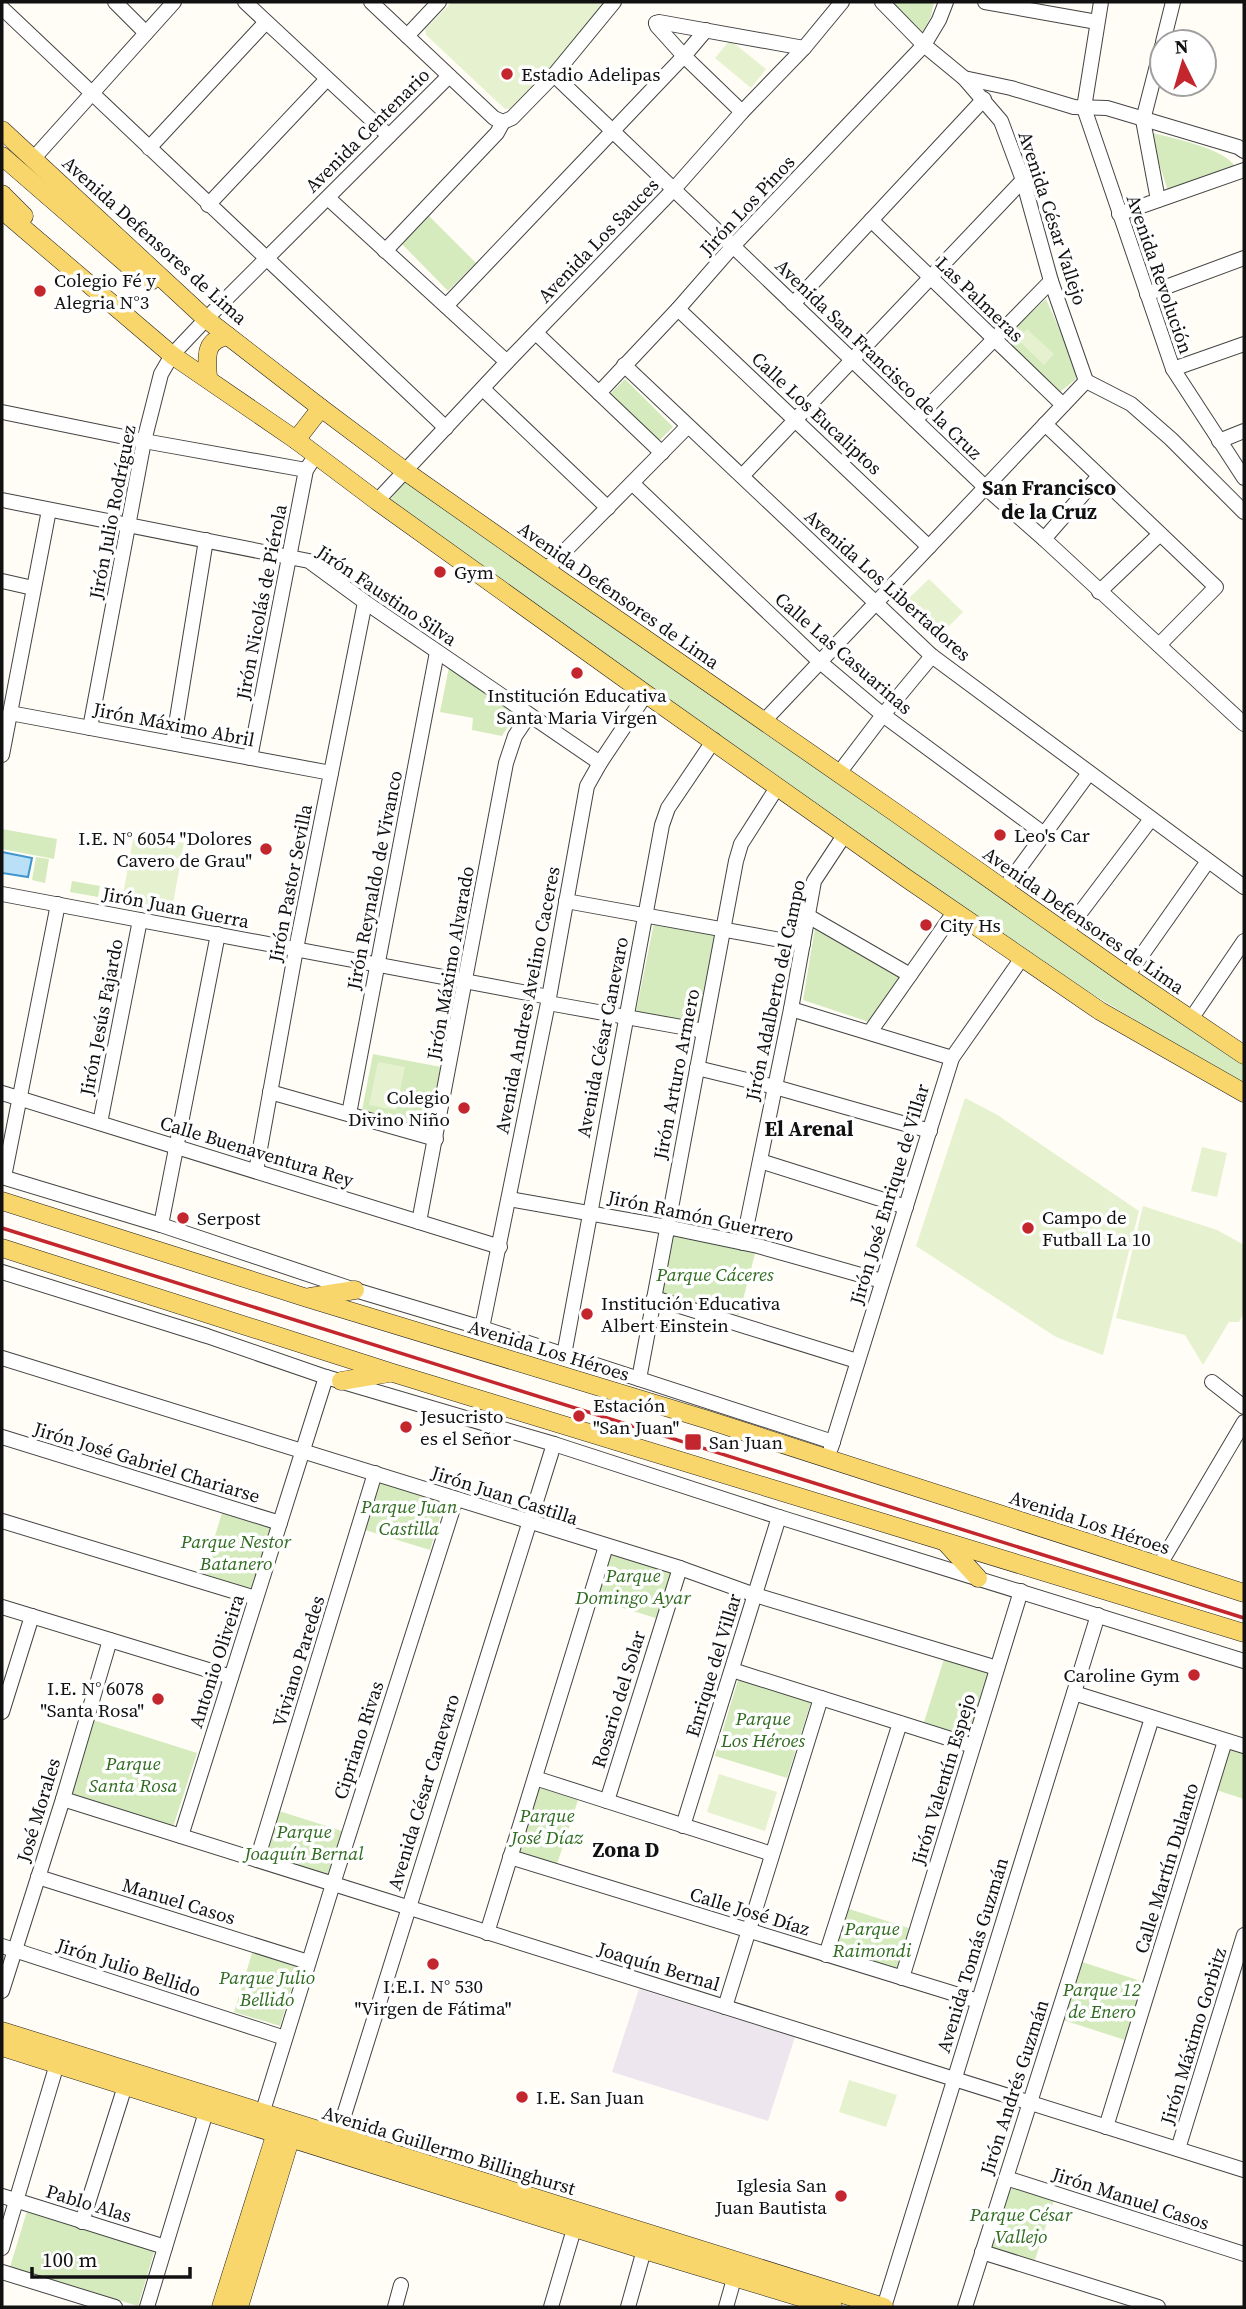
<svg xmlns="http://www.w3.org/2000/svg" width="1246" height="2309" font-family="'Source Serif 4',serif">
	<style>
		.industrial { fill: #eee6ef }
		.green { fill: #d5ebbd }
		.pitch { fill: #e6f2cf }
		.water { fill: #b9e0f7; stroke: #3f96cf; stroke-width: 2 }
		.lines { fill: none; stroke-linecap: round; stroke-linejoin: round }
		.minor-casing { stroke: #444; stroke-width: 16 }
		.major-casing { stroke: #222; stroke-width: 19 }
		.minor { stroke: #fff; stroke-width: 14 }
		.major { stroke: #f9d66b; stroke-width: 18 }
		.rail { stroke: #c4262e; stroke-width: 3.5 }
		.poi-dot { fill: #c4262e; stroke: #fff; stroke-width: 2.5 }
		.labels { text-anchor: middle; stroke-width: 7; stroke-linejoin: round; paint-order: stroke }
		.poi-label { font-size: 19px; fill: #111; stroke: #fff; text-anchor: start }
		.street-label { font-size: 19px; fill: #111; stroke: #fff }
		.park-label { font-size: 19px; font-style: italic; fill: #2f6b1f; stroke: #fff }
		.neighbourhood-label { font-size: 21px; font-weight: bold; fill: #111; stroke: #fff }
	</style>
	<rect width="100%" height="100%" fill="#fffdf5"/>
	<!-- industrial -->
	<path class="industrial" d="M 639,1989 L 795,2037 L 768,2121 L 612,2072 Z"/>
	<!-- green -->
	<g class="green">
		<path d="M 887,2 L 934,2 L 931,16 L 921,36 Z"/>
		<path d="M 1149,132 C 1171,138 1226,148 1236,168 L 1168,191 Z"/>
		<path d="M 429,216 L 476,263 L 448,291 L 401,243 Z"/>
		<path d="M 1046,299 L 1078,371 L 1075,380 L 1060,392 L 1003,339 Z"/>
		<path d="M 625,379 L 673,427 L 658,442 L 610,394 Z"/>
		<path d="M 406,479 L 1244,1060 L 1244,1086 L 1033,958 L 390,500 Z"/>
		<path d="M 449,667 L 515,715 L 502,736 L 472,730 L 473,718 L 440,712 Z"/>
		<path d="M 2,829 L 57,839 L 54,859 L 2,849 Z"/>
		<path d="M 36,857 L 49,859 L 45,883 L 32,880 Z"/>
		<path d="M 72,881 L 100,886 L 98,897 L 70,892 Z"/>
		<path d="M 654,923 L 717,934 L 700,1024 L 636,1012 Z"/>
		<path d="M 815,928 L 902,978 L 872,1023 L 803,1000 Z"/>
		<path d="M 373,1054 L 441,1067 L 427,1130 L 362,1110 Z"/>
		<path d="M 673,1232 L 756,1250 L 739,1315 L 661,1292 Z"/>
		<path d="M 381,1481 L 445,1501 L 430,1550 L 365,1530 Z"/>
		<path d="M 222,1513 L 271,1528 L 251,1592 L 202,1577 Z"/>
		<path d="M 608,1554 L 673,1573 L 659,1619 L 594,1599 Z"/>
		<path d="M 944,1659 L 990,1673 L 970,1737 L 924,1722 Z"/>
		<path d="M 738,1680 L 811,1702 L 787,1778 L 715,1756 Z"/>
		<path d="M 93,1720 L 197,1753 L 173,1827 L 69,1794 Z"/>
		<path d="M 1229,1748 L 1244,1752 L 1244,1799 L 1216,1790 Z"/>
		<path d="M 538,1787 L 578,1800 L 557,1864 L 517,1851 Z"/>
		<path d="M 279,1811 L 342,1831 L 328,1874 L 266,1854 Z"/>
		<path d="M 846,1908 L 912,1929 L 898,1970 L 833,1949 Z"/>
		<path d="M 253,1950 L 299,1964 L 280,2026 L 234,2012 Z"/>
		<path d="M 1079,1961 L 1144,1982 L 1125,2040 L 1060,2019 Z"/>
		<path d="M 1009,2186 L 1054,2200 L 1034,2263 L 989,2249 Z"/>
		<path d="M 27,2211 L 155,2249 L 138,2306 L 10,2267 Z"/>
	</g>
	<!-- pitch -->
	<g class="pitch">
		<path d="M 452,2 L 604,2 L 578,41 L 513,108 L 505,109 L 426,35 L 425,29 Z"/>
		<path d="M 730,40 L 766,69 L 751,88 L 715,58 Z"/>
		<path d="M 1027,329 L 1054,354 L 1044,365 L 1017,339 Z"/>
		<path d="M 929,579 L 963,612 L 942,633 L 908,599 Z"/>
		<path d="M 134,834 L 184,843 L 172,909 L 122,900 Z"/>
		<path d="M 378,1062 L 405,1067 L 396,1110 L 369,1105 Z"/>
		<path d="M 965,1098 L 996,1114 L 1139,1211 L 1103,1355 L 1056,1337 L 916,1246 Z"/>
		<path d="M 1202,1147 L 1227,1153 L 1217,1197 L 1191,1191 Z"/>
		<path d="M 1143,1206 L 1217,1230 L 1244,1245 L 1244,1312 L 1239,1322 L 1229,1322 L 1203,1365 L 1185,1335 L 1116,1318 Z"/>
		<path d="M 719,1774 L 777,1792 L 765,1831 L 707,1812 Z"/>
		<path d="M 849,2080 L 897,2095 L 886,2127 L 839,2112 Z"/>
	</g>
	<!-- water -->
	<path class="water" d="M 2,852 L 32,858 L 28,877 L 2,873 Z"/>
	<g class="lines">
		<!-- minor casing -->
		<g class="minor-casing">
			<g id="minor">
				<path d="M 115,2 L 146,33"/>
				<path d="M 245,2 L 389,136"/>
				<path d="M 371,2 L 494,118 L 503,122 L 512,118 L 554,75 L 614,2"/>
				<path d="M 882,2 L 924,45 L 964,78 L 1011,88 L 1074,107 L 1107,108 L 1238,147 L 1244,151"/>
				<path d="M 985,2 L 1097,22"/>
				<path d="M 1101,2 L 1084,108 L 1173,369 L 1244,478"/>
				<path d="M 2,8 L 446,428"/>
				<path d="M 656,23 L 659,22 L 804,48"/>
				<path d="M 656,23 L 657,26 L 684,56 L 742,112"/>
				<path d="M 407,36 L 439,2"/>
				<path d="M 1163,42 L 1173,2"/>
				<path d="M 554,75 L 985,487 L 1044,539 L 1244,724"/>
				<path d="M 964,78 L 1001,121 L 1023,180 L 1051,281 L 1086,381"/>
				<path d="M 149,148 L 266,22"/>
				<path d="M 33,159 L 174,2"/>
				<path d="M 328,198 L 507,362"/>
				<path d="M 1158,200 L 1143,120 L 1162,46"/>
				<path d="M 208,205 L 327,79"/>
				<path d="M 1119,214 L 1244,170"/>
				<path d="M 871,220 L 1063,405"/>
				<path d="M 385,251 L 497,133 L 503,122"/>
				<path d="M 1147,294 L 1244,258"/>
				<path d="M 793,304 L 984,99"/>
				<path d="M 446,306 L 684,56 L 706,30"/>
				<path d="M 678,309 L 929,547"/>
				<path d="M 536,333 L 662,453"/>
				<path d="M 624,365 L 932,656 L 1244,887"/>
				<path d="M 1173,369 L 1244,344"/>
				<path d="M 1086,381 L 1131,404 L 1171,439 L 1244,512"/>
				<path d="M 483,389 L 608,508"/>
				<path d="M 599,393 L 678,309 L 733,246 L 924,45 L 939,20 L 946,2"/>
				<path d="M 2,412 L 144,441 L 306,470"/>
				<path d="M 915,420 L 1051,281"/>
				<path d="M 1045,424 L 1216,587 L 1159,645"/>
				<path d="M 1219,441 L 1244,431"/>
				<path d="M 742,476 L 1023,180"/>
				<path d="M 632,483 L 820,662 L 883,715 L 1044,834"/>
				<path d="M 2,500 L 309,561 L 365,602 L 600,763"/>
				<path d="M 377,501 L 507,362 L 674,189 L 742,112 L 804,48 L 842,2"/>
				<path d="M 1044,539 L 1099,476"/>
				<path d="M 546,570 L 687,427"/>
				<path d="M 2,581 L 33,588"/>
				<path d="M 1099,592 L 1160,534"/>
				<path d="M 10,713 L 331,773"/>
				<path d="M 764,721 L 1086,381"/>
				<path d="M 90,728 L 144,441 L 161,374 L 172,355 L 206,319 L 449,76"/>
				<path d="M 173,743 L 206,540"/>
				<path d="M 2,755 L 49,510"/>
				<path d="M 250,758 L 306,470 L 316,455"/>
				<path d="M 839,773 L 883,715 L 932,656"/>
				<path d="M 1004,889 L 1089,773"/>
				<path d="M 2,894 L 549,997"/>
				<path d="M 566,901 L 803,944"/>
				<path d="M 808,916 L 910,975"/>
				<path d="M 1065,933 L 1151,819"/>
				<path d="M 1127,976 L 1208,861"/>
				<path d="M 548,1003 L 704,1031"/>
				<path d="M 791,1009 L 952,1058"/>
				<path d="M 1191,1019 L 1244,941"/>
				<path d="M 870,1032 L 955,911"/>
				<path d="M 697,1068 L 775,1087 L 930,1131"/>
				<path d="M 270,1092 L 436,1139"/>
				<path d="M 2,1093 L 500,1247"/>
				<path d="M 349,1114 L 437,652"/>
				<path d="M 100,1123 L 140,920"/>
				<path d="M 760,1161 L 906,1207"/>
				<path d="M 256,1171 L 296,949 L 365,602"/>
				<path d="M 2,1177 L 161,1225 L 355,1290 L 482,1328 L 833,1442"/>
				<path d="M 4,1177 L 58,904"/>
				<path d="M 509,1199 L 667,1227 L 758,1246 L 882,1281"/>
				<path d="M 419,1222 L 506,763 L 515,736 L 529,715"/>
				<path d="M 161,1225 L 218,934"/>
				<path d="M 743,1243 L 791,1009 L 814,881 L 845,834"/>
				<path d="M 2,1272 L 207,1336 L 326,1377 L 554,1444 L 779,1517 L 1244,1661"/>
				<path d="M 654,1298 L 857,1361"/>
				<path d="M 482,1328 L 548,1003 L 587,786 L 600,763 L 646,694"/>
				<path d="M 564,1355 L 662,825 L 668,808 L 714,740"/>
				<path d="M 2,1358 L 680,1568 L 755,1595 L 997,1668"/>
				<path d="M 639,1379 L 736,861 L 741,844 L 778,786"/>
				<path d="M 1212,1382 L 1244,1407"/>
				<path d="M 2,1437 L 280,1523"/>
				<path d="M 831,1448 L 952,1058 L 1022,958"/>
				<path d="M 2,1521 L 256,1598"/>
				<path d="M 1159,1566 L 1244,1422"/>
				<path d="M 2,1607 L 231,1677"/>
				<path d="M 732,1670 L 973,1746"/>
				<path d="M 1074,1693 L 1244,1746"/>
				<path d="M 2,1712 L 32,1616"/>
				<path d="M 535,1778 L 772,1854"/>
				<path d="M 63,1799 L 1244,2170"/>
				<path d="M 607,1801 L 680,1568"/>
				<path d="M 683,1826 L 779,1517"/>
				<path d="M 181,1836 L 326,1377"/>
				<path d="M 510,1857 L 978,2001"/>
				<path d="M 257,1860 L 375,1473"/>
				<path d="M 38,1877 L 308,1962"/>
				<path d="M 487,1933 L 606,1546"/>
				<path d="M 2,1946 L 285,2038"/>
				<path d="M 826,1955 L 900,1723"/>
				<path d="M 902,1978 L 1021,1591"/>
				<path d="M 2,1991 L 63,1799 L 110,1640"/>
				<path d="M 725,2007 L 821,1698"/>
				<path d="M 262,2114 L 333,1884 L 456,1499"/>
				<path d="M 1106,2127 L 1225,1741"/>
				<path d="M 335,2144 L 554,1444"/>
				<path d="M 1178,2149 L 1244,1935"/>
				<path d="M 1006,2178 L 1244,2254"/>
				<path d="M 2,2196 L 165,2247"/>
				<path d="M 82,2222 L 125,2086"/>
				<path d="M 2,2248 L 57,2064"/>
				<path d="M 982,2252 L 1158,2307"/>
				<path d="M 2,2272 L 115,2307"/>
				<path d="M 147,2307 L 206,2112"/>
				<path d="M 395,2307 L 401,2285"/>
				<path d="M 551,2307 L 574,2229"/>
				<path d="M 628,2307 L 644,2250"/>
				<path d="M 726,2307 L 734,2279"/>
				<path d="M 884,2307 L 1098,1615"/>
				<path d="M 965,2307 L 1152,1718"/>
			</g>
		</g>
		<!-- major casing -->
		<g class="major-casing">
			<g id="major">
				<path d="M 2,130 L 206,319 L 321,408 L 405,471 L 546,570 L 896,813 L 1127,976 L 1244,1055"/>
				<path d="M 2,156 L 129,266 L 151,281"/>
				<path d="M 2,194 L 24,216"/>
				<path d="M 2,210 L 172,355 L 296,440 L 377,501 L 646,694 L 906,878 L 1100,1011 L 1244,1093"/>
				<path d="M 208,379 C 207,358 203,340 228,336"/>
				<path d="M 296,440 L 321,408"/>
				<path d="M 2,1201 L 307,1298 L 705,1419 L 1244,1593"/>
				<path d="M 2,1248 L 393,1373 L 1244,1633"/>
				<path d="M 310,1297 L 355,1290"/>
				<path d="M 341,1381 L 389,1373"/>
				<path d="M 946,1543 L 978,1578"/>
				<path d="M 2,2031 L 884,2307"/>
				<path d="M 2,2047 L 644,2250 L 833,2307"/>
				<path d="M 221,2307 L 279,2123"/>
				<path d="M 239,2307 L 293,2130"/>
			</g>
		</g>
		<!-- minor -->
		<use href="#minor" class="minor"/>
		<!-- major -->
		<use href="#major" class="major"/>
		<!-- rail -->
		<path class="rail" d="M 2,1228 L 1244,1618"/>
	</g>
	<!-- markers -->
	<g class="poi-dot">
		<circle cx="507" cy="74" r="7"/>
		<circle cx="40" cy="291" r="7"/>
		<circle cx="440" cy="572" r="7"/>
		<circle cx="577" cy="673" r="7"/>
		<circle cx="1000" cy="835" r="7"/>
		<circle cx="266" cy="849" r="7"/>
		<circle cx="926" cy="925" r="7"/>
		<circle cx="464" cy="1108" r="7"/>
		<circle cx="183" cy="1218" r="7"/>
		<circle cx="1028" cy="1228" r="7"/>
		<circle cx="587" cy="1314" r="7"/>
		<circle cx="579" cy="1416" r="7"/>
		<circle cx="406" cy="1427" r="7"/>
		<rect x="684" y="1433" width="18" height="18" rx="3.5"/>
		<circle cx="1194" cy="1675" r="7"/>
		<circle cx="158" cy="1699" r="7"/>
		<circle cx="433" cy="1964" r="7"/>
		<circle cx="522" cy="2097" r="7"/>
		<circle cx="841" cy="2196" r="7"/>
	</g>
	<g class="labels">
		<!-- poi labels -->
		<g class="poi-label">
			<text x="521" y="81">Estadio Adelipas</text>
			<text x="54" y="287">Colegio Fé y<tspan x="54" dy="22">Alegria N°3</tspan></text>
			<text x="454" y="579">Gym</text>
			<text x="577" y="702" text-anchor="middle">Institución Educativa<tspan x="577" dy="22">Santa Maria Virgen</tspan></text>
			<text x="1014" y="842">Leo's Car</text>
			<text x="252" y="845" text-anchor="end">I.E. N° 6054 "Dolores<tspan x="252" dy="22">Cavero de Grau"</tspan></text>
			<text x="940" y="932">City Hs</text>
			<text x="450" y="1104" text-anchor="end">Colegio<tspan x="450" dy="22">Divino Niño</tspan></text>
			<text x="1042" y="1224">Campo de<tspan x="1042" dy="22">Futball La 10</tspan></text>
			<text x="197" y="1225">Serpost</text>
			<text x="601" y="1310">Institución Educativa<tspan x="601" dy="22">Albert Einstein</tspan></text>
			<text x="593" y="1412">Estación<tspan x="593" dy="22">"San Juan"</tspan></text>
			<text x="420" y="1423">Jesucristo<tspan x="420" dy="22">es el Señor</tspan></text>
			<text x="709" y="1449">San Juan</text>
			<text x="1180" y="1682" text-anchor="end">Caroline Gym</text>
			<text x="144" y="1695" text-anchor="end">I.E. N° 6078<tspan x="144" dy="22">"Santa Rosa"</tspan></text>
			<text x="433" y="1993" text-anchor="middle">I.E.I. N° 530<tspan x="433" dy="22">"Virgen de Fátima"</tspan></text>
			<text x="536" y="2104">I.E. San Juan</text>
			<text x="827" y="2192" text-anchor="end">Iglesia San<tspan x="827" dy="22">Juan Bautista</tspan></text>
		</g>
		<!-- street labels -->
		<g class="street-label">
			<text transform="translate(367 130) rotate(-45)" y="7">Avenida Centenario</text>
			<text transform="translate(747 205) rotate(-47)" y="7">Jirón Los Pinos</text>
			<text transform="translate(1053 218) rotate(72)" y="7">Avenida César Vallejo</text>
			<text transform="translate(155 240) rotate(42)" y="7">Avenida Defensores de Lima</text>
			<text transform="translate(598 240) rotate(-46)" y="7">Avenida Los Sauces</text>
			<text transform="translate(1160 274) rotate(71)" y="7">Avenida Revolución</text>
			<text transform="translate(980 299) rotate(44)" y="7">Las Palmeras</text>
			<text transform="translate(879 359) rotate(44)" y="7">Avenida San Francisco de la Cruz</text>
			<text transform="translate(817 413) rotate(43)" y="7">Calle Los Eucaliptos</text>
			<text transform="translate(112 512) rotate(-79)" y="7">Jirón Julio Rodríguez</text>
			<text transform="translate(888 585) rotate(42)" y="7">Avenida Los Libertadores</text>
			<text transform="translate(387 595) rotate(34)" y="7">Jirón Faustino Silva</text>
			<text transform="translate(619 595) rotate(35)" y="7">Avenida Defensores de Lima</text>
			<text transform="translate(261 602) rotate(-79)" y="7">Jirón Nicolás de Piérola</text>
			<text transform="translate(844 653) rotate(41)" y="7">Calle Las Casuarinas</text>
			<text transform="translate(174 724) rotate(11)" y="7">Jirón Máximo Abril</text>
			<text transform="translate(374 880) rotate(-79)" y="7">Jirón Reynaldo de Vivanco</text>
			<text transform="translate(290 883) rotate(-79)" y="7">Jirón Pastor Sevilla</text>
			<text transform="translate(176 907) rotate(11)" y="7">Jirón Juan Guerra</text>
			<text transform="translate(1084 920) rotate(35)" y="7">Avenida Defensores de Lima</text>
			<text transform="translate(450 963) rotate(-80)" y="7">Jirón Máximo Alvarado</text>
			<text transform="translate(775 990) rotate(-78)" y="7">Jirón Adalberto del Campo</text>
			<text transform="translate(527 1000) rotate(-79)" y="7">Avenida Andres Avelino Caceres</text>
			<text transform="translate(101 1017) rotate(-79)" y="7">Jirón Jesús Fajardo</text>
			<text transform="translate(602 1037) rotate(-79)" y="7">Avenida César Canevaro</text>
			<text transform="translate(676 1074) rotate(-79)" y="7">Jirón Arturo Armero</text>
			<text transform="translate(257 1151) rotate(17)" y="7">Calle Buenaventura Rey</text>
			<text transform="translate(889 1194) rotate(-73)" y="7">Jirón José Enrique de Villar</text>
			<text transform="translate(701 1216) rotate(12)" y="7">Jirón Ramón Guerrero</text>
			<text transform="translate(549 1350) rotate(17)" y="7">Avenida Los Héroes</text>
			<text transform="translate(147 1462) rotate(17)" y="7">Jirón José Gabriel Chariarse</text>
			<text transform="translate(505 1495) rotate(18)" y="7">Jirón Juan Castilla</text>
			<text transform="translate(1090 1522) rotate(18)" y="7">Avenida Los Héroes</text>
			<text transform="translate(216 1661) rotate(-72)" y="7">Antonio Oliveira</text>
			<text transform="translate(298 1661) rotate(-73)" y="7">Viviano Paredes</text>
			<text transform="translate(713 1665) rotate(-73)" y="7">Enrique del Villar</text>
			<text transform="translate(618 1699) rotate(-73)" y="7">Rosario del Solar</text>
			<text transform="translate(358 1740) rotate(-72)" y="7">Cipriano Rivas</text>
			<text transform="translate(943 1779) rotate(-73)" y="7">Jirón Valentín Espejo</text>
			<text transform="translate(423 1792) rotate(-73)" y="7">Avenida César Canevaro</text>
			<text transform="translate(38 1810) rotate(-73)" y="7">José Morales</text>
			<text transform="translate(1166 1868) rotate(-73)" y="7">Calle Martín Dulanto</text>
			<text transform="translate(179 1901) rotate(17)" y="7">Manuel Casos</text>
			<text transform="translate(750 1911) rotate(17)" y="7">Calle José Díaz</text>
			<text transform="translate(972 1955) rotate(-73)" y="7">Avenida Tomás Guzmán</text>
			<text transform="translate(659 1966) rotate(17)" y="7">Joaquín Bernal</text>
			<text transform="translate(129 1967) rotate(18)" y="7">Jirón Julio Bellido</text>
			<text transform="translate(1193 2036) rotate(-73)" y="7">Jirón Máximo Gorbitz</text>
			<text transform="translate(1014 2087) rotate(-72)" y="7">Jirón Andrés Guzmán</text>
			<text transform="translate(449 2150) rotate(17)" y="7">Avenida Guillermo Billinghurst</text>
			<text transform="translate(1131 2198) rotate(18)" y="7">Jirón Manuel Casos</text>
			<text transform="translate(89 2203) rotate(17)" y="7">Pablo Alas</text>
		</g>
		<!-- park labels -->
		<g class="park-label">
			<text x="715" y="1281">Parque Cáceres</text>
			<text x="409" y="1513">Parque Juan<tspan x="409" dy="22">Castilla</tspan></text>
			<text x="236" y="1548">Parque Nestor<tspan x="236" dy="22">Batanero</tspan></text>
			<text x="633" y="1582">Parque<tspan x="633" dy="22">Domingo Ayar</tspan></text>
			<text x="763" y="1725">Parque<tspan x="763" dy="22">Los Héroes</tspan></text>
			<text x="133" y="1770">Parque<tspan x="133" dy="22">Santa Rosa</tspan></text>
			<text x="547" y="1822">Parque<tspan x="547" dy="22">José Díaz</tspan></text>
			<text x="304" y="1838">Parque<tspan x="304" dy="22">Joaquín Bernal</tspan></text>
			<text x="872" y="1935">Parque<tspan x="872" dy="22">Raimondi</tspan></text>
			<text x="267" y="1984">Parque Julio<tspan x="267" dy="22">Bellido</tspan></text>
			<text x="1102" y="1996">Parque 12<tspan x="1102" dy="22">de Enero</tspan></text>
			<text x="1021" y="2221">Parque César<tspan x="1021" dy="22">Vallejo</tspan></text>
		</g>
		<!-- neighbourhood labels -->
		<g class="neighbourhood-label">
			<text x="1049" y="495">San Francisco<tspan x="1049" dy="24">de la Cruz</tspan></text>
			<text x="809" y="1136">El Arenal</text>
			<text x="626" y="1857">Zona D</text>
		</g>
	</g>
	<!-- border -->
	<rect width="1246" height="2309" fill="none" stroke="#111111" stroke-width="7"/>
	<!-- north arrow -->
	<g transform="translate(1183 63) rotate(355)"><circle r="33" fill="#ffffff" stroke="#a0a0a0" stroke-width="2"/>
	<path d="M0-5L12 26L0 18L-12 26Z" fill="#c4262e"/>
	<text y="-10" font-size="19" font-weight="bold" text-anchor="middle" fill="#111111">N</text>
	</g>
	<!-- scale -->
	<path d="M32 2267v10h158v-10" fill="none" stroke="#111111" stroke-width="3.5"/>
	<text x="42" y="2267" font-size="21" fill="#111111" stroke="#ffffff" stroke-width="5" paint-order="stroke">100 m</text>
</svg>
